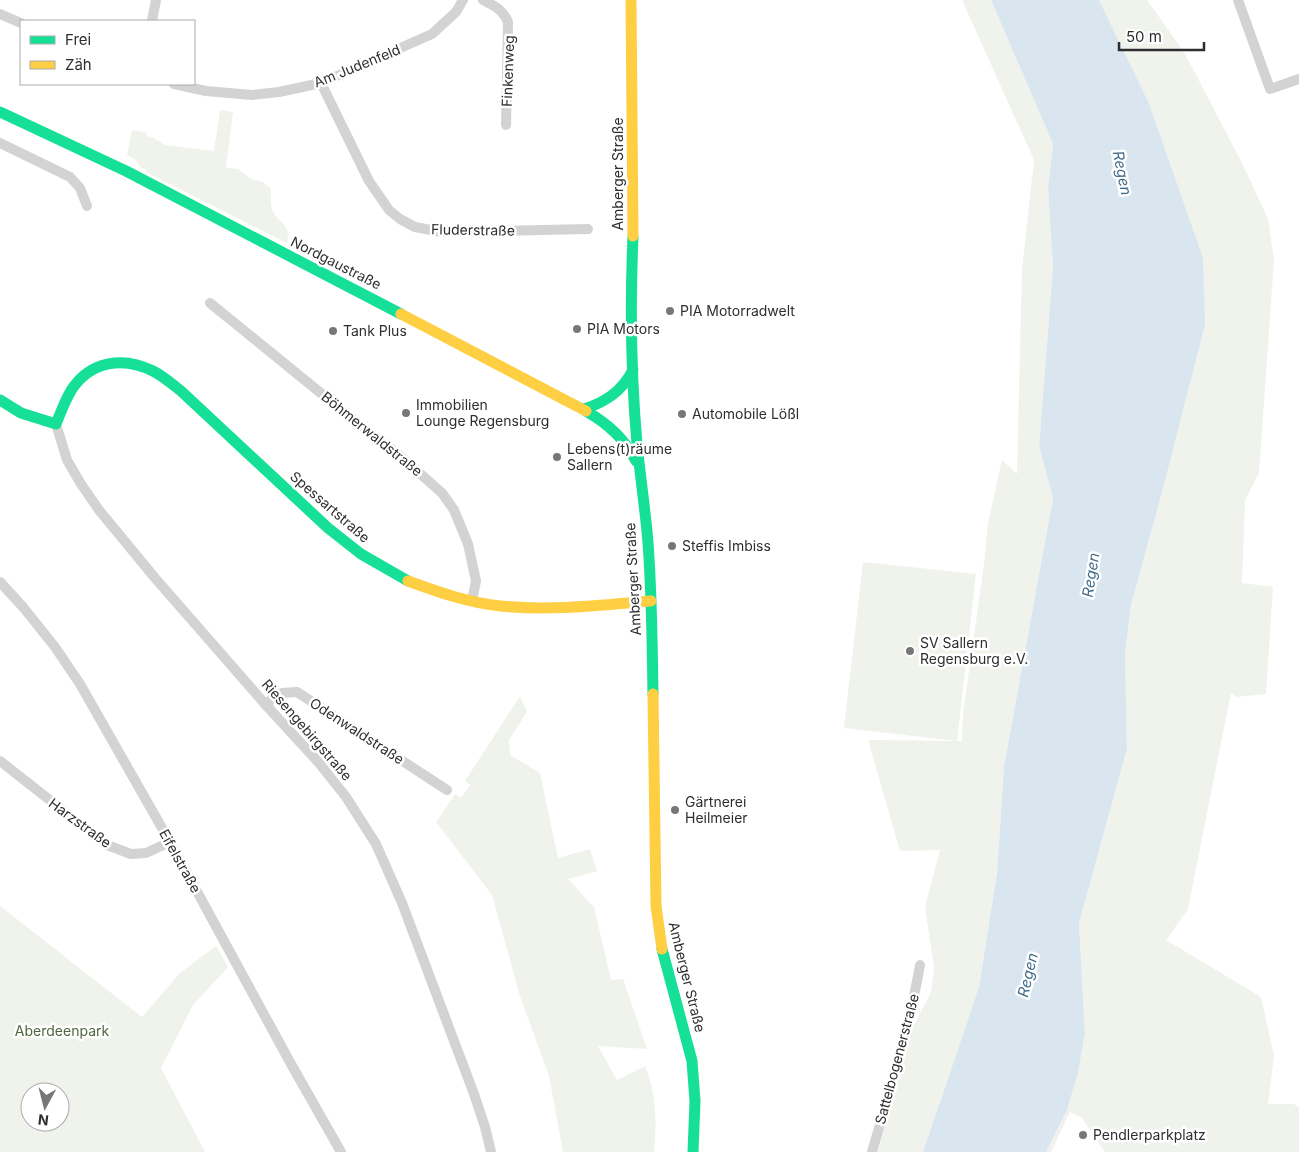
<svg xmlns="http://www.w3.org/2000/svg" width="1299" height="1152" font-family="Inter,sans-serif">
	<style>
		.green { fill: #f0f3ec; fill-rule: evenodd }
		.water { fill: #d9e6f0 }
		.lines { fill: none; stroke-linecap: round; stroke-linejoin: round }
		.street { stroke: #d3d3d3; stroke-width: 10 }
		.fast { stroke: #16e098; stroke-width: 11 }
		.slow { stroke: #ffcf43; stroke-width: 11 }
		.poi-dot { fill: #777; stroke: #fff; stroke-width: 2 }
		.labels { text-anchor: middle; stroke-width: 5; stroke-linejoin: round; paint-order: stroke }
		.street-label { font-size: 14px; fill: #2e2e2e; stroke: #fff }
		.poi-label { font-size: 14px; fill: #2e2e2e; stroke: #fff; text-anchor: start }
		.park-label { font-size: 14px; fill: #50663e; stroke: #fff }
		.water-label { font-size: 15px; font-style: italic; fill: #416c8a; stroke: #fff }
	</style>
	<rect width="100%" height="100%" fill="#fff"/>
	<!-- green -->
	<g class="green">
		<path d="M 962,0 L 991,0 L 1053,144 L 1048,189 L 1053,267 L 1039,446 L 1053,498 L 1004,766 L 997,873 L 979,987 L 923,1152 L 878,1152 L 913,1027 L 931,992 L 934,968 L 925,907 L 940,850 L 900,851 L 868,740 L 962,741 L 963,714 L 984,564 L 988,523 L 1002,460 L 1017,474 L 1022,269 L 1034,160 Z"/>
		<path d="M 1099,0 L 1147,0 L 1184,52 L 1242,163 L 1268,219 L 1274,260 L 1259,473 L 1245,500 L 1242,583 L 1273,587 L 1266,694 L 1236,697 L 1231,693 L 1188,909 L 1166,940 L 1261,997 L 1274,1056 L 1268,1104 L 1294,1104 L 1299,1108 L 1299,1152 L 1105,1152 L 1082,1118 L 1070,1112 L 1051,1152 L 1046,1152 L 1067,1110 L 1078,1073 L 1085,1033 L 1079,923 L 1127,749 L 1125,653 L 1131,605 L 1164,485 L 1205,325 L 1148,101 Z"/>
		<path d="M 220,110 L 233,112 L 226,168 L 238,169 L 251,179 L 263,182 L 271,189 C 271,194 270,203 272,209 C 276,223 292,222 287,243 L 146,172 L 146,170 L 139,166 L 136,160 L 127,155 L 132,130 L 147,133 L 146,136 L 152,137 L 165,145 L 214,151 Z"/>
		<path d="M 863,562 L 976,574 L 957,741 L 844,728 Z"/>
		<path d="M 520,696 L 527,712 L 509,740 L 510,755 L 540,773 L 558,858 L 590,849 L 597,871 L 568,879 L 594,907 L 611,980 L 623,979 L 647,1049 L 598,1046 L 617,1080 L 645,1066 C 656,1092 657,1124 654,1152 L 563,1152 L 549,1076 L 520,996 L 492,895 L 436,822 L 455,794 L 461,798 L 470,785 L 465,781 Z"/>
		<path d="M 0,906 L 142,1017 L 180,973 L 216,946 L 228,967 L 193,1005 L 161,1068 L 205,1152 L 0,1152 ZM 30,1092 L 60,1092 L 60,1122 L 30,1122 Z"/>
	</g>
	<!-- water -->
	<path class="water" d="M 991,0 L 1099,0 L 1148,101 L 1203,258 L 1205,325 L 1164,485 L 1131,605 L 1125,653 L 1127,749 L 1079,923 L 1085,1033 L 1078,1073 L 1067,1110 L 1046,1152 L 923,1152 L 979,987 L 997,873 L 1004,766 L 1053,498 L 1039,446 L 1053,267 L 1048,189 L 1053,144 Z"/>
	<g class="lines">
		<!-- street -->
		<g class="street">
			<path d="M 483,0 C 495,6 503,10 508,22 L 506,125"/>
			<path d="M 1238,0 L 1270,89 L 1299,79"/>
			<path d="M 0,14 L 21,23"/>
			<path d="M 152,21 L 156,0"/>
			<path d="M 321,83 L 369,181 L 389,210 L 400,219 L 415,227 L 441,232 L 588,229"/>
			<path d="M 174,84 L 206,91 L 252,95 L 279,92 L 321,83 L 432,34 L 456,12 L 463,0"/>
			<path d="M 0,143 L 70,177 L 80,188 L 87,206"/>
			<path d="M 210,303 L 365,429 L 398,454 L 442,493 L 454,510 L 468,544 L 476,581 L 472,601"/>
			<path d="M 56,424 L 67,460 L 81,484 L 99,510 L 155,578 L 265,704 L 319,763 L 346,797 L 376,844 L 402,903 L 474,1094 L 485,1127 L 491,1152"/>
			<path d="M 0,582 L 23,607 L 55,647 L 80,684 L 170,842 L 291,1064 L 341,1152"/>
			<path d="M 265,704 L 282,693 L 297,692 L 447,790"/>
			<path d="M 0,761 L 107,845 L 131,854 L 146,853 L 170,842"/>
			<path d="M 872,1152 C 890,1090 909,1028 920,965"/>
		</g>
		<!-- fast -->
		<g class="fast">
			<path d="M 0,112 L 126,171 L 401,314"/>
			<path d="M 633,236 C 630,305 631,375 637,444 C 640,473 644,502 647,531 C 652,585 652,640 653,694"/>
			<path d="M 0,400 L 21,413 L 56,424 C 61,412 65,400 72,389 C 91,361 123,356 153,371 C 163,376 172,384 181,391 L 328,528 L 361,554 L 408,581"/>
			<path d="M 584,409 C 606,402 622,391 633,370"/>
			<path d="M 586,411 C 608,424 624,438 636,461"/>
			<path d="M 662,949 L 692,1061 L 695,1101 L 693,1152"/>
		</g>
		<!-- slow -->
		<g class="slow">
			<path d="M 631,0 L 633,236"/>
			<path d="M 401,314 L 586,411"/>
			<path d="M 408,581 C 438,592 469,603 501,606 C 551,611 601,605 651,601"/>
			<path d="M 653,694 L 656,906 L 662,949"/>
		</g>
	</g>
	<!-- markers -->
	<g class="poi-dot">
		<circle cx="670" cy="311" r="5"/>
		<circle cx="577" cy="329" r="5"/>
		<circle cx="333" cy="331" r="5"/>
		<circle cx="406" cy="413" r="5"/>
		<circle cx="682" cy="414" r="5"/>
		<circle cx="557" cy="457" r="5"/>
		<circle cx="672" cy="546" r="5"/>
		<circle cx="910" cy="651" r="5"/>
		<circle cx="675" cy="810" r="5"/>
		<circle cx="1083" cy="1135" r="5"/>
	</g>
	<g class="labels">
		<!-- street labels -->
		<g class="street-label">
			<text transform="translate(357 66) rotate(-22)" y="5">Am Judenfeld</text>
			<text transform="translate(508 71) rotate(-88)" y="5">Finkenweg</text>
			<text transform="translate(618 174) rotate(-90)" y="5">Amberger Straße</text>
			<text transform="translate(473 230) rotate(1)" y="5">Fluderstraße</text>
			<text transform="translate(336 263) rotate(27)" y="5">Nordgaustraße</text>
			<text transform="translate(372 434) rotate(39)" y="5">Böhmerwaldstraße</text>
			<text transform="translate(330 507) rotate(41)" y="5">Spessartstraße</text>
			<text transform="translate(633 579) rotate(-93)" y="5">Amberger Straße</text>
			<text transform="translate(307 730) rotate(49)" y="5">Riesengebirgstraße</text>
			<text transform="translate(357 731) rotate(33)" y="5">Odenwaldstraße</text>
			<text transform="translate(80 823) rotate(36)" y="5">Harzstraße</text>
			<text transform="translate(180 861) rotate(61)" y="5">Eifelstraße</text>
			<text transform="translate(687 977) rotate(76)" y="5">Amberger Straße</text>
			<text transform="translate(897 1059) rotate(-75)" y="5">Sattelbogenerstraße</text>
		</g>
		<!-- poi labels -->
		<g class="poi-label">
			<text x="680" y="316">PIA Motorradwelt</text>
			<text x="587" y="334">PIA Motors</text>
			<text x="343" y="336">Tank Plus</text>
			<text x="416" y="410">Immobilien<tspan x="416" dy="16">Lounge Regensburg</tspan></text>
			<text x="692" y="419">Automobile Lößl</text>
			<text x="567" y="454">Lebens(t)räume<tspan x="567" dy="16">Sallern</tspan></text>
			<text x="682" y="551">Steffis Imbiss</text>
			<text x="920" y="648">SV Sallern<tspan x="920" dy="16">Regensburg e.V.</tspan></text>
			<text x="685" y="807">Gärtnerei<tspan x="685" dy="16">Heilmeier</tspan></text>
			<text x="1093" y="1140">Pendlerparkplatz</text>
		</g>
		<!-- park labels -->
		<g class="park-label">
			<text x="62" y="1036">Aberdeenpark</text>
		</g>
		<!-- water labels -->
		<g class="water-label">
			<text transform="translate(1122 173) rotate(79)" y="5">Regen</text>
			<text transform="translate(1091 575) rotate(-81)" y="5">Regen</text>
			<text transform="translate(1028 975) rotate(-77)" y="5">Regen</text>
		</g>
	</g>
	<!-- legend -->
	<rect x="20" y="20" width="175" height="65" fill="#ffffff" stroke="#ababab"/>
	<rect x="30" y="36" width="25" height="8" fill="#16e098" stroke="#ababab"/>
	<text x="65" y="45" font-size="15" fill="#2e2e2e">Frei</text>
	<rect x="30" y="61" width="25" height="8" fill="#ffcf43" stroke="#ababab"/>
	<text x="65" y="70" font-size="15" fill="#2e2e2e">Zäh</text>
	<!-- north arrow -->
	<g transform="translate(45 1107) rotate(187)"><circle r="24" fill="#ffffff" stroke="#ababab"/>
	<path d="M0-4L9 19L0 12L-9 19Z" fill="#777777"/>
	<text y="-8" font-size="14" font-weight="bold" text-anchor="middle" fill="#2e2e2e">N</text>
	</g>
	<!-- scale -->
	<path d="M1119 42v8h85v-8" fill="none" stroke="#2e2e2e" stroke-width="2.5"/>
	<text x="1126" y="42" font-size="15" fill="#2e2e2e" stroke="#ffffff" stroke-width="4" paint-order="stroke">50 m</text>
</svg>
